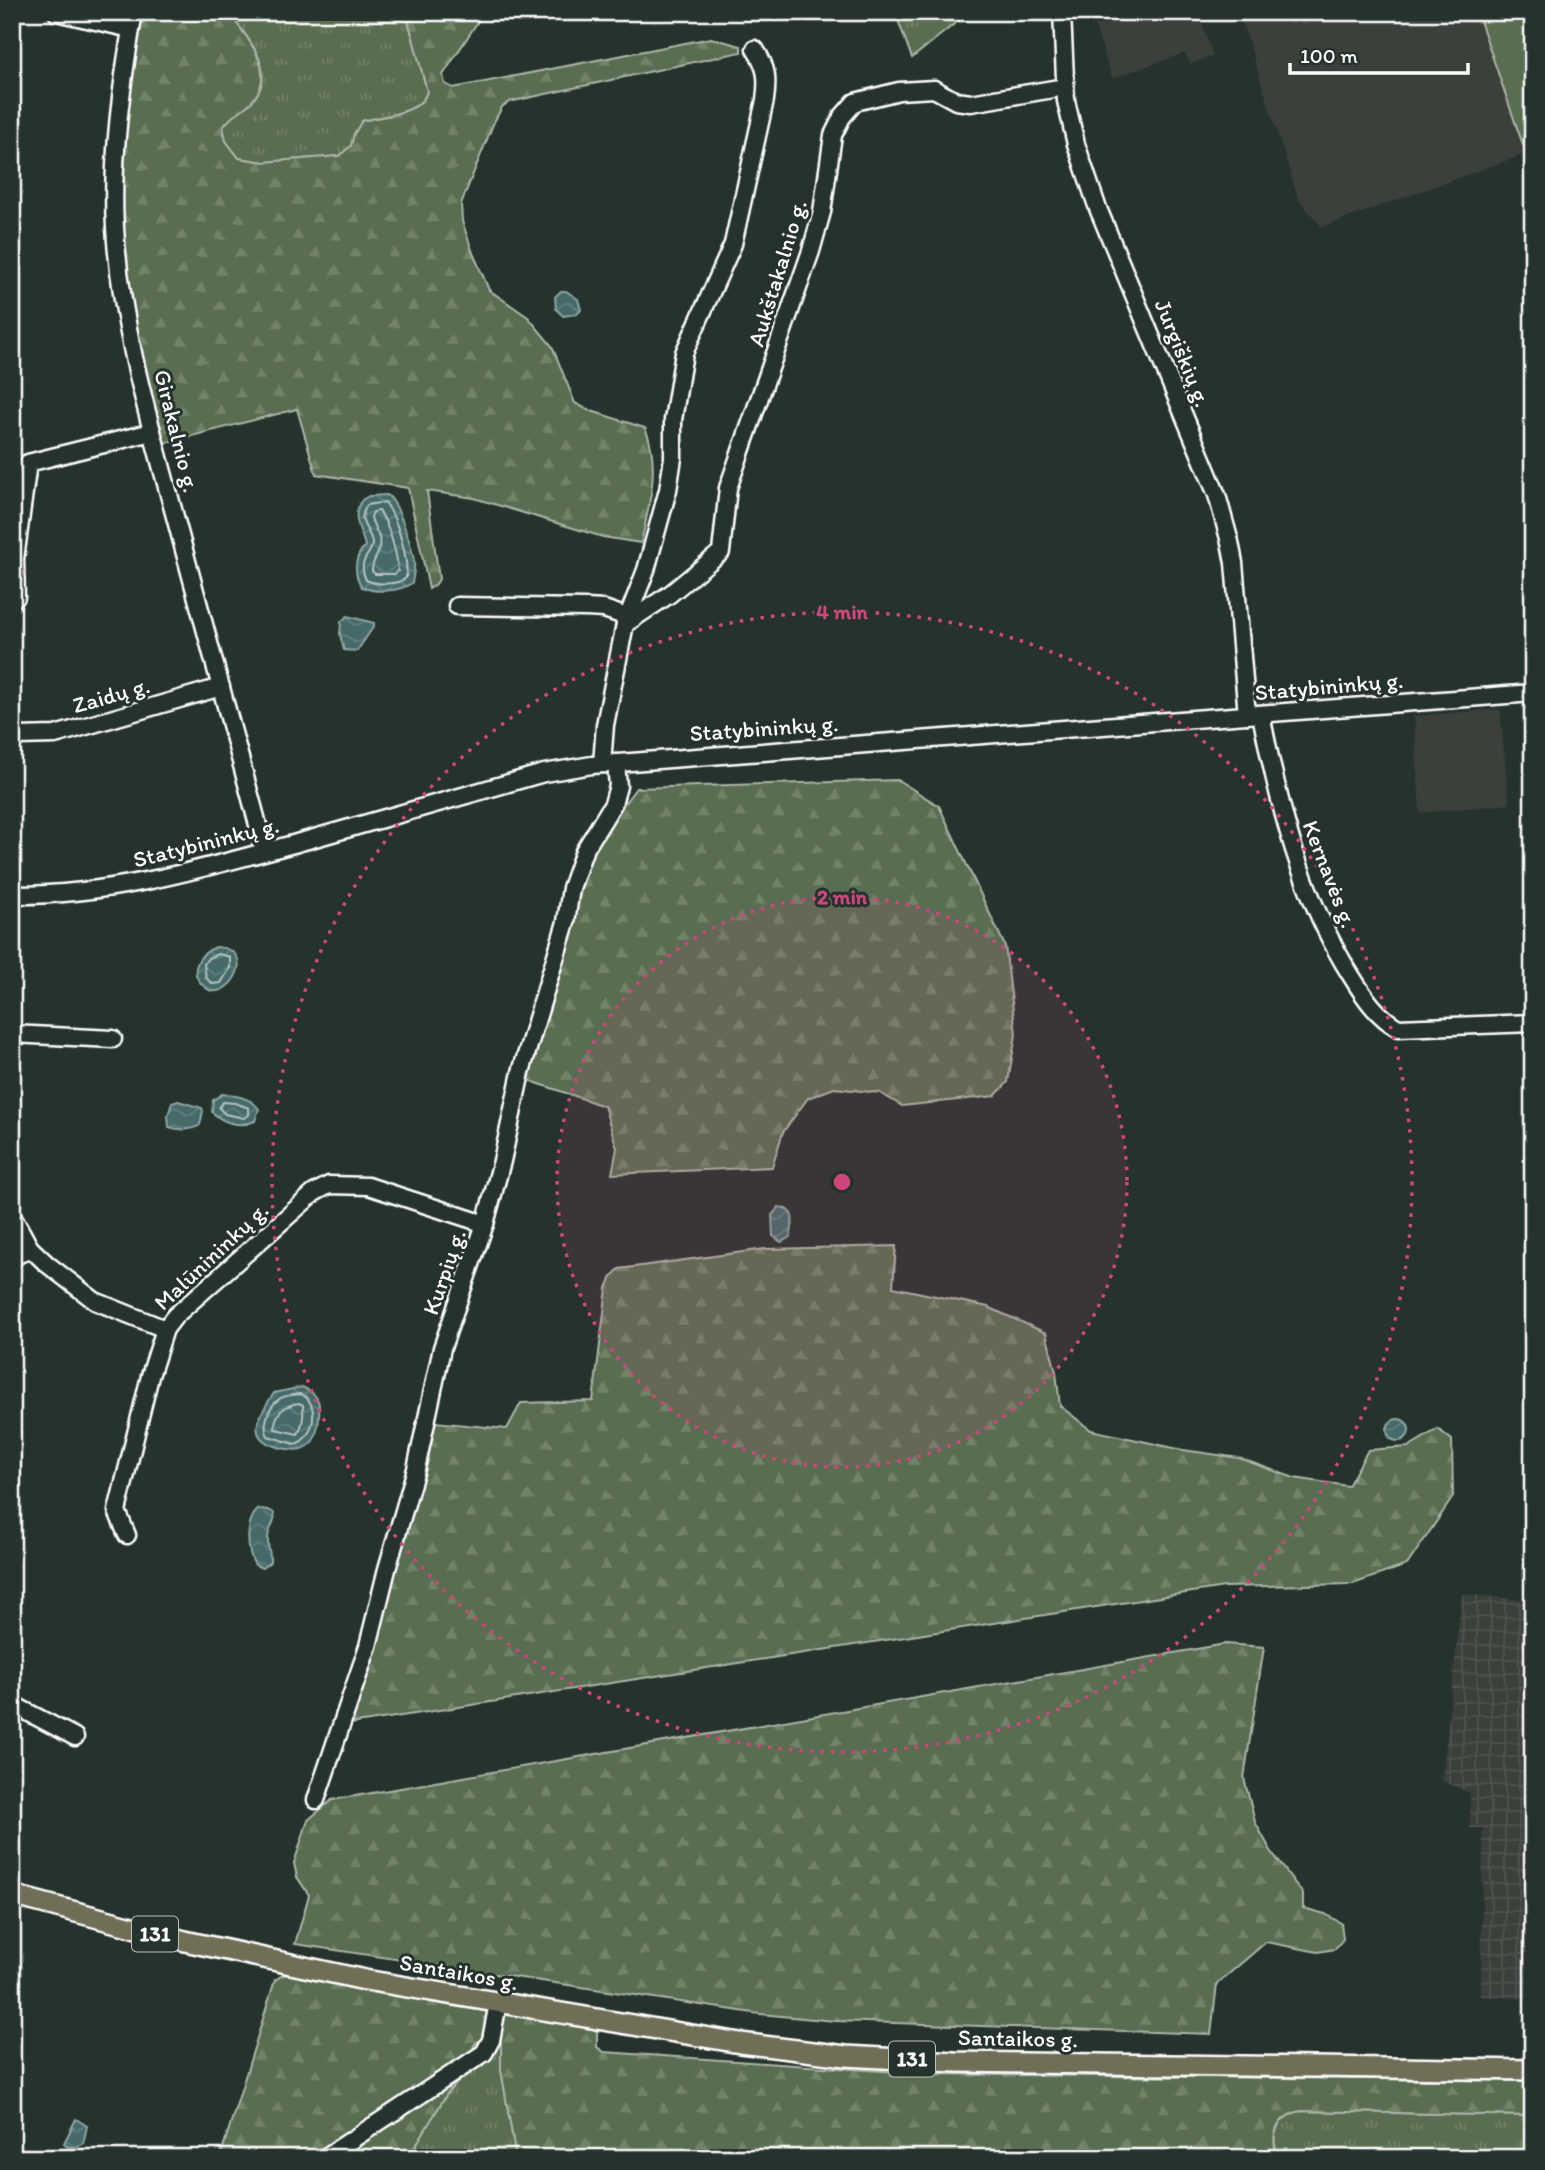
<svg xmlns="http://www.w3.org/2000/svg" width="1545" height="2170" font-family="Itim,sans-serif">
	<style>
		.built { fill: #3b403a }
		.industrial { fill: url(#industrial-grid) }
		.grass { fill: url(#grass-tufts); stroke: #acb6a8; stroke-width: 2 }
		.forest { fill: url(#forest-firs); stroke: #acb6a8; stroke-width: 2 }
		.garden { fill: #596d51; stroke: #acb6a8; stroke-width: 2 }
		.water { fill: url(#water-waves); stroke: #8fa6a5; stroke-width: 2 }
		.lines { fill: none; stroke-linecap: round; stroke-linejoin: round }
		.shore { stroke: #b5c3c3; stroke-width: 2 }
		.minor-casing { stroke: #fff; stroke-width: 21 }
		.major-casing { stroke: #fff; stroke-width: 24 }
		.minor { stroke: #26332d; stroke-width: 16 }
		.major { stroke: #716e59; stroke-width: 19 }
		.ring { fill: none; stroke: #ce467c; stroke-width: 3.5; stroke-dasharray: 3.5 7 }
		.labels { text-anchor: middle; stroke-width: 6; stroke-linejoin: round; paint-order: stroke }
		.shield { fill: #26332d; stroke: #bec2c0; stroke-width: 2 }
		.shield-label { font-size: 21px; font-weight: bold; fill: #fff }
		.street-label { font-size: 23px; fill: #fff; stroke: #26332d }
		.centre { fill: #ce467c; stroke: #26332d; stroke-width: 3.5 }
		.ring-label { font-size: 21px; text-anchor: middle; font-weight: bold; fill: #ce467c; stroke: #26332d; stroke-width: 6; stroke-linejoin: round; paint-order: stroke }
	</style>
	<defs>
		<pattern id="industrial-grid" width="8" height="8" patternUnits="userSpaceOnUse" patternTransform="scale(1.75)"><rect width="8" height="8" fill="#3b403a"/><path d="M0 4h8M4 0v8" fill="none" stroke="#4f534e"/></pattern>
		<pattern id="grass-tufts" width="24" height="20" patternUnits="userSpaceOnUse" patternTransform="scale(1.75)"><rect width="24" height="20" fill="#596d51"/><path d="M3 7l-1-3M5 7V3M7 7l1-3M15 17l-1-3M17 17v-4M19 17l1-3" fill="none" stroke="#72836b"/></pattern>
		<pattern id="forest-firs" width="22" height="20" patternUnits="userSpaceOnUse" patternTransform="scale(1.75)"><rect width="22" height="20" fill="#596d51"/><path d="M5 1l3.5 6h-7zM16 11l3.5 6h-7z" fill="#72836b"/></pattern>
		<pattern id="water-waves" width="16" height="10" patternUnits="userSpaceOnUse" patternTransform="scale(1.75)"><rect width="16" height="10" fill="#456a69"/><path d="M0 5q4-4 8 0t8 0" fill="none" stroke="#618080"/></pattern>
	</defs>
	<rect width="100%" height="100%" fill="#26332d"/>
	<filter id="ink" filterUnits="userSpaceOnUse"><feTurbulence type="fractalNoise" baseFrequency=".0143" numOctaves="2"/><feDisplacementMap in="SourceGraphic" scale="14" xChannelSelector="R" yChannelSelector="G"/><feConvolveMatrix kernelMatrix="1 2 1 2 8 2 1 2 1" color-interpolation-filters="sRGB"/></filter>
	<g filter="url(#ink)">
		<!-- built -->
		<g class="built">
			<path d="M 1108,12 L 1198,12 L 1213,56 L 1190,64 L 1185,53 L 1112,78 L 1092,17 Z"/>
			<path d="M 1239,12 L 1533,12 L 1533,151 L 1322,227 L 1299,200 Z"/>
			<path d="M 1500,709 L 1509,804 L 1420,813 L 1414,716 Z"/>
		</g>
		<!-- industrial -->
		<path class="industrial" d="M 1462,1594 L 1533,1601 L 1533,1999 L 1481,1996 L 1483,1828 L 1470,1828 L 1470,1793 L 1442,1781 Z"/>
		<!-- grass -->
		<g class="grass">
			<path d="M 228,12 L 406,12 L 427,91 C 422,114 381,116 362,121 L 354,134 L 351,146 L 339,156 L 264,162 L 239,158 L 226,141 L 223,127 C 233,113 242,111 252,101 C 280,71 246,35 228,12 Z"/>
			<path d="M 895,12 L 969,12 L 912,58 Z"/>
			<path d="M 483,2036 L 501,2040 L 501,2069 L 516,2158 L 408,2158 L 448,2092 L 465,2075 L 474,2045 Z"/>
			<path d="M 1301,2111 L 1533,2116 L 1533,2158 L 1280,2158 C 1268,2137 1277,2116 1301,2111 Z"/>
		</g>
		<!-- forest -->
		<g class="forest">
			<path d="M 140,12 L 228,12 C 246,36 279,71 252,101 C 243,111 233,113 223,127 L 226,141 L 239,158 L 264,162 L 339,156 L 351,146 L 354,134 L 362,121 C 381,116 423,114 427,91 L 406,12 L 484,12 L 443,75 L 445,84 L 453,88 L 711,38 L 741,46 L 741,52 L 509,102 L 502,107 L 494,122 L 461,204 L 462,221 L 473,253 L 489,290 L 528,317 L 552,346 L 575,403 L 588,410 L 645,428 C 661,464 649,506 641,543 L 603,537 L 474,498 L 427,491 L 439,579 L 436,584 L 429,589 L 408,488 L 316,474 L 297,409 L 164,443 C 145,363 120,281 119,198 C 119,135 131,74 140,12 Z"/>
			<path d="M 898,780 L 939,806 L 1005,946 L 1016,1034 L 1008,1082 L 995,1096 L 902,1106 L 880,1093 L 834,1088 L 808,1098 L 783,1132 L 772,1167 L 612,1174 L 617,1148 L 604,1106 L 528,1080 L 594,844 L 636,788 Z"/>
			<path d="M 896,1246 L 893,1287 L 988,1307 L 1046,1333 L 1056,1372 L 1060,1406 L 1091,1430 L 1183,1450 L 1239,1458 L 1294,1478 L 1348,1486 L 1368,1450 L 1408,1447 L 1438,1429 L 1452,1440 L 1453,1497 L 1407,1565 L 1353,1584 L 1224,1587 L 350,1724 L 435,1422 L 507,1429 L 521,1403 L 593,1401 L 607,1288 L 612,1276 L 619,1269 L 765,1249 Z"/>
			<path d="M 1225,1644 L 1264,1647 L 1244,1778 L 1255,1822 L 1271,1851 L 1303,1894 L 1303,1908 L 1325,1914 L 1341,1923 L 1343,1939 L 1335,1949 L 1318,1952 L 1266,1942 L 1217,1984 L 1211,2034 L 835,2021 L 760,2014 L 295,1944 L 309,1895 L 297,1877 L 294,1863 L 308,1820 L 332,1800 Z"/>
			<path d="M 298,1974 L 452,2006 L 592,2027 L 597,2032 L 597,2047 L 604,2052 L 926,2074 L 1533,2081 L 1533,2116 L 1301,2111 C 1277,2116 1268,2136 1279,2158 L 516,2158 L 501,2069 L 501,2040 L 492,2036 L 484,2036 L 474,2045 L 465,2075 L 448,2092 L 408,2158 L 220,2158 L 275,1980 L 283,1975 Z"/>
		</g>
		<!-- garden -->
		<path class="garden" d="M 1477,12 L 1533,12 L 1533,127 L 1530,127 L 1533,141 L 1523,145 Z"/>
		<!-- water -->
		<g class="water">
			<path d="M 561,291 L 566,291 L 578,299 L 581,310 L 577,314 L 563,316 L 556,309 L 555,297 Z"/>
			<path d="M 387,495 C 398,501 412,547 414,561 C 415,568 413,576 412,583 C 399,592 376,593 362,587 C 353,574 354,557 365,546 C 361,529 350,517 362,500 L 369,496 Z"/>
			<path d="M 347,616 L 374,623 L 374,626 L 357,651 L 344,650 L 340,635 L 341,622 Z"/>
			<path d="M 216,947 C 262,949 227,1005 206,988 C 187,974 197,954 216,947 Z"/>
			<path d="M 222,1094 C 235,1096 251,1097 259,1109 L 255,1121 C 240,1128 223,1123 212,1112 L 213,1100 Z"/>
			<path d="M 178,1101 L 202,1108 L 203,1111 L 200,1125 C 191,1131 178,1130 169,1127 L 168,1115 L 172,1103 Z"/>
			<path d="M 779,1207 C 797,1209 793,1224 790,1237 L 781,1242 L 773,1236 L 772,1215 Z"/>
			<path d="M 302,1387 C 316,1393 321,1400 319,1416 C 317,1446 307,1455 278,1447 C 244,1438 259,1415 274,1393 Z"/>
			<circle cx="1398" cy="1430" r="11"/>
			<path d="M 259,1509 C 288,1510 268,1525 268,1538 C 267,1546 271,1553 270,1562 L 262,1568 L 255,1565 C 246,1551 245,1519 259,1509 Z"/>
			<path d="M 76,2119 L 87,2126 L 83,2144 C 78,2147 67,2150 64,2143 Z"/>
		</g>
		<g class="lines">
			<!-- shore -->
			<g class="shore">
				<path d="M 385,502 C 397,518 409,559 406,578 C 397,585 376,585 366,580 C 356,558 373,555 372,543 C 370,527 355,523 367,505 Z"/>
				<path d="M 379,511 C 388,522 398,556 398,571 L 395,574 L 375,574 L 372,571 C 372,559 380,555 380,544 C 380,534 373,527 371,517 L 373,512 Z"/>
				<path d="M 218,954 L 230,957 L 230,968 L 221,983 L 213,984 L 206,978 L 204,964 L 208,958 Z"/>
				<path d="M 223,1102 L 235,1103 L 249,1108 L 249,1115 L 244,1118 L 225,1114 L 219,1108 Z"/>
				<path d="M 300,1394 C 321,1401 315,1439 295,1444 L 268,1436 C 262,1426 268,1408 278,1400 C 283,1395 293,1395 300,1394 Z"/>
				<path d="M 299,1403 L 303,1405 C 304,1415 303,1425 298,1434 L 275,1429 C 274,1414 284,1405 299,1403 Z"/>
			</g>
			<!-- minor casing -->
			<g class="minor-casing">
				<g id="minor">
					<path d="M 56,12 L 131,29"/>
					<path d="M 134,12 C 122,81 111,159 115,228 C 121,329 151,427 177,524 C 206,633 236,742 265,851"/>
					<path d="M 1062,12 L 1066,101 L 1076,144 L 1097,206 L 1217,495 L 1230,542 L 1234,563 L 1247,715"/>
					<path d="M 12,598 L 16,597 L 15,559 L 28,463 L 152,432"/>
					<path d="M 457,606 L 586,608 L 604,609 L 627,617"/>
					<path d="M 625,624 L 670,594 L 721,552 L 728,488 L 811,251 L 822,212 L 833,135 L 842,117 L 855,102 L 899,91 L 934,89 L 956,101 L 971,103 L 1065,87"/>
					<path d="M 1261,714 C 1279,806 1301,897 1352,977 C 1365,998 1377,1016 1398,1028 L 1533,1023"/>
					<path d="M 12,734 L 18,736 L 55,735 L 221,687"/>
					<path d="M 602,764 L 605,725 L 625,624 L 646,570 L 668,490 L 673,458 L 673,420 L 684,353 L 733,244 L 765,100 C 768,79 767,67 755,49"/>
					<path d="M 12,895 C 112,896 209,867 304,841 C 384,818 464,795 544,773 L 592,765 L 1533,693"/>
					<path d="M 12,1034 L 113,1039"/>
					<path d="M 12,1215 L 30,1248 L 47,1264 L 95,1301 L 165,1329"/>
					<path d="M 12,1258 L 30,1248"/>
					<path d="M 127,1535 L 117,1511 L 150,1376 L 165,1329 L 175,1316 L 314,1193 L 329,1185 L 368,1186 L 485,1224"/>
					<path d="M 12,1704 L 75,1737"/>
					<path d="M 316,1800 L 368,1646 L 387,1569 L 416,1469 L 442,1348 L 485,1224 L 502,1161 L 521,1072 L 566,922 L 571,888 L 584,851 L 613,804 L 618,786 L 616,763"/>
					<path d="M 324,2158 L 484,2053 L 491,2040 L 498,2003"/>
				</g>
			</g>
			<!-- major casing -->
			<g class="major-casing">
				<path id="major" d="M 12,1895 L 185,1941 L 365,1980 L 740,2043 L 846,2056 L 955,2062 L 1533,2070"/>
			</g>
			<!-- minor -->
			<use href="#minor" class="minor"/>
			<!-- major -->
			<use href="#major" class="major"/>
		</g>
	</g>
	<!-- distance rings -->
	<circle cx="842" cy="1182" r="285" fill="#ce467c" fill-opacity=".12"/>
	<g class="ring">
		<circle cx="842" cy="1182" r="285"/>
		<circle cx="842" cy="1182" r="570"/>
	</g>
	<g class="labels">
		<!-- shield labels -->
		<g class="shield">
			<rect x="132" y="1916.5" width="46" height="35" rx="5"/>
			<rect x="889" y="2041.5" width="46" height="35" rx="5"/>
		</g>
		<g class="shield-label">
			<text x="155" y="1941">131</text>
			<text x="912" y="2066">131</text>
		</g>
		<!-- street labels -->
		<g class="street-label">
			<text transform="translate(777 273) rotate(-73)" y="8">Aukštakalnio g.</text>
			<text transform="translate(1183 353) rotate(68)" y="8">Jurgiškių g.</text>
			<text transform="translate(177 431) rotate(76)" y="8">Girakalnio g.</text>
			<text transform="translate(1329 686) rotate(-5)" y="8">Statybininkų g.</text>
			<text transform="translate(111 695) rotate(-16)" y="8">Zaidų g.</text>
			<text transform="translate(764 728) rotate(-4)" y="8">Statybininkų g.</text>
			<text transform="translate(206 842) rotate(-14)" y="8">Statybininkų g.</text>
			<text transform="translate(1330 874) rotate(69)" y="8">Kernavės g.</text>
			<text transform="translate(211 1256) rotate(-43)" y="8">Malūnininkų g.</text>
			<text transform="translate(444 1272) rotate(-71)" y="8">Kurpių g.</text>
			<text transform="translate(459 1972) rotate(10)" y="8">Santaikos g.</text>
			<text transform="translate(1018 2038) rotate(1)" y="8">Santaikos g.</text>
		</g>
	</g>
	<circle cx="842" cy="1182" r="10" class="centre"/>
	<g class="ring-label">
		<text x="842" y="619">4 min</text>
		<text x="842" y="904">2 min</text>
	</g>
	<!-- margin -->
	<rect width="1545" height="2170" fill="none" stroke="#26332d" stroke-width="42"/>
	<rect x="21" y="21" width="1503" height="2128" fill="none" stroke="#fff" stroke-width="2.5" filter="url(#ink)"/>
	<!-- scale -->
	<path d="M1290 63v10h178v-10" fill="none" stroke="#ffffff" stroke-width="3.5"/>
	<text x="1300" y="63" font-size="21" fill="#ffffff" stroke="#26332d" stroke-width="5" paint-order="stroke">100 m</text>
</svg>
